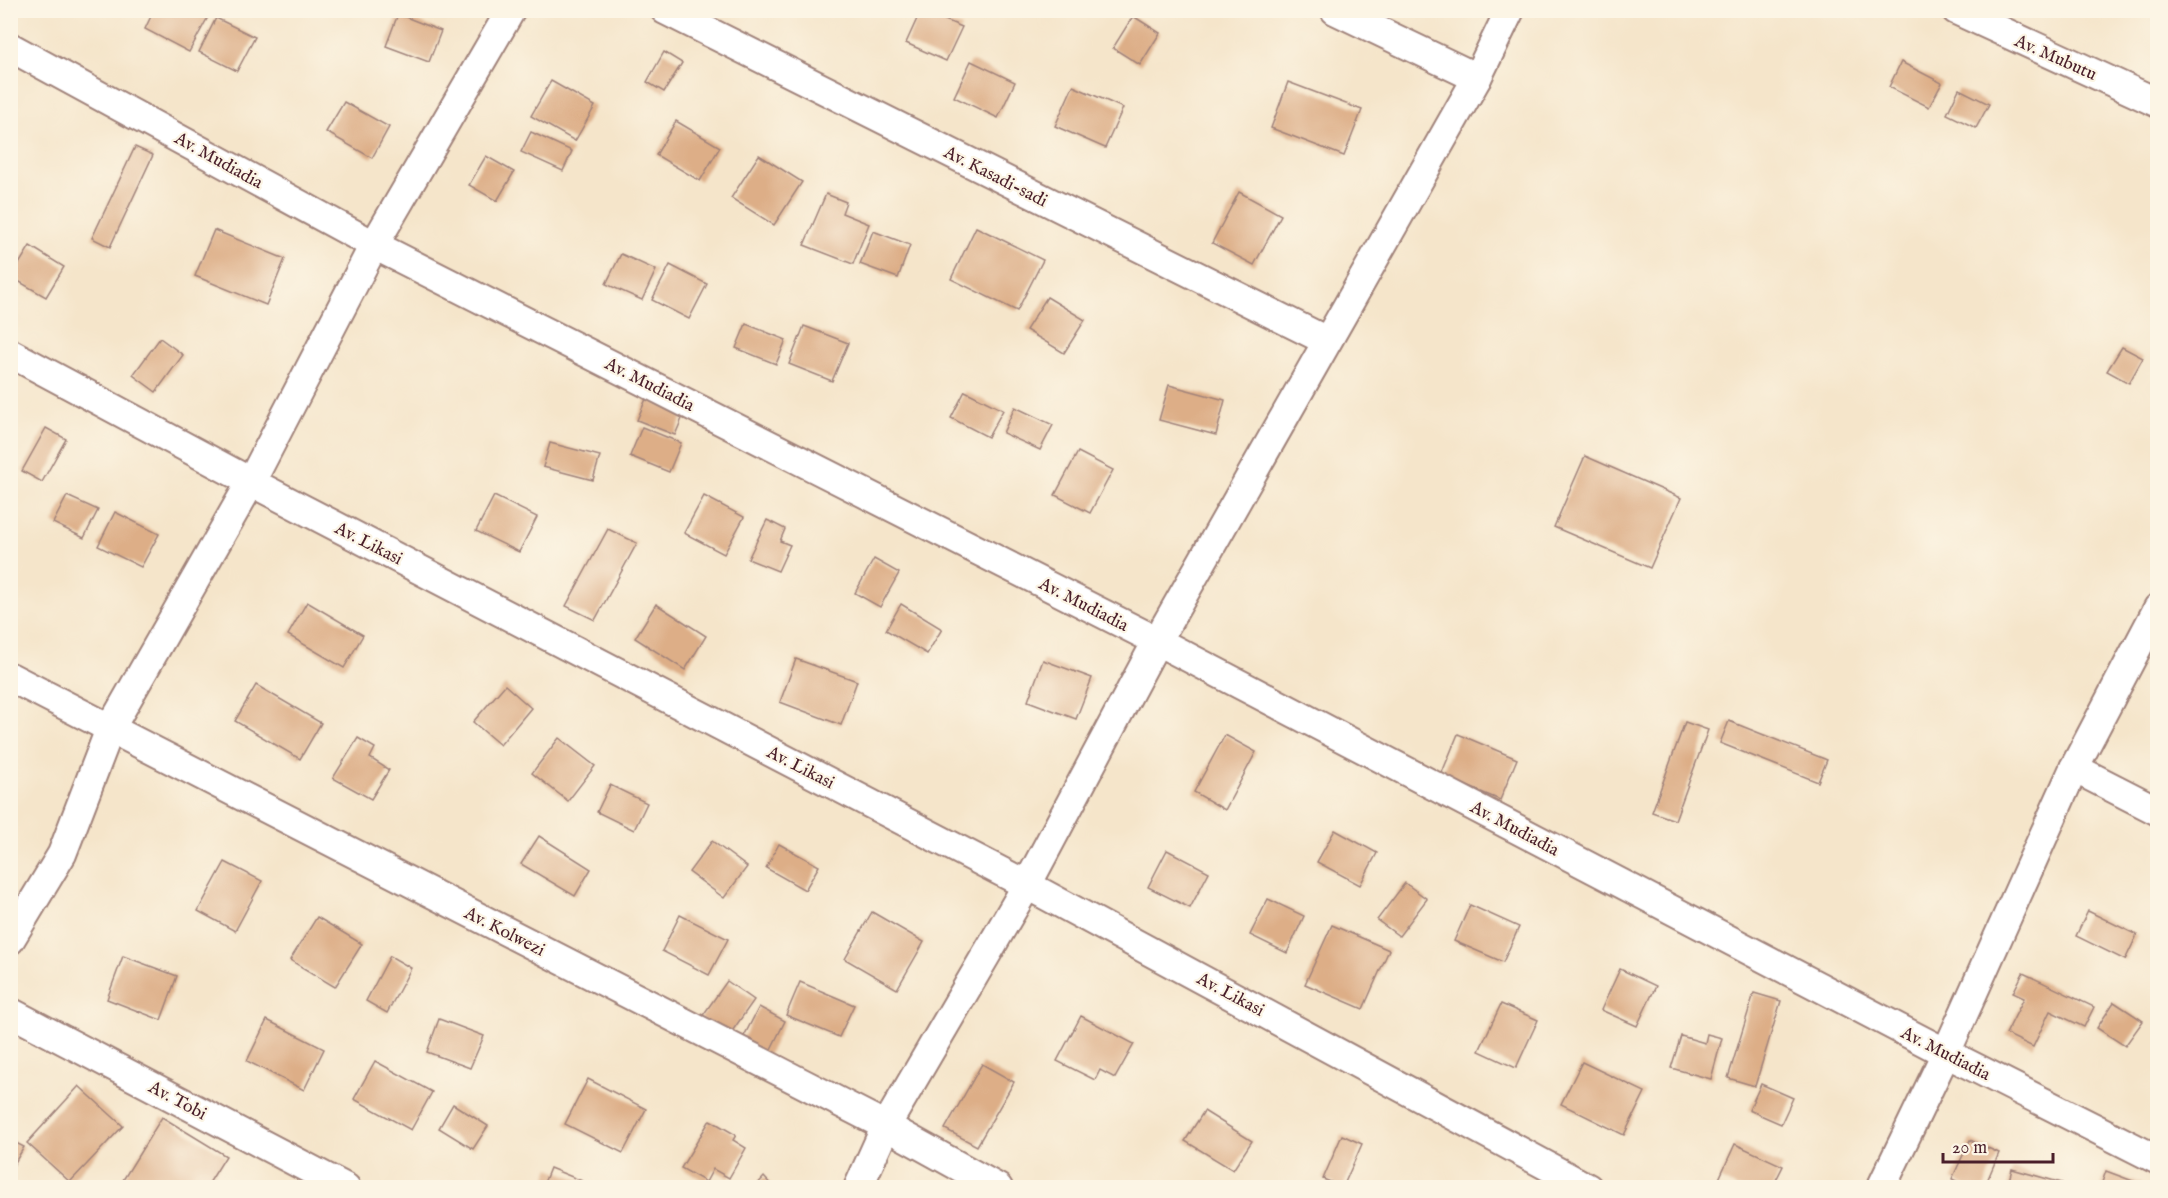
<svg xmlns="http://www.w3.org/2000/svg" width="2168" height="1198" font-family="'IM FELL English',serif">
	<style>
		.building { fill: #ddae87 }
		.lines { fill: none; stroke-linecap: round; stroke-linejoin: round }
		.minor-casing { stroke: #a0827a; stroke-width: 32 }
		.minor { stroke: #fff; stroke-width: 28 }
		.labels { text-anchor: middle; stroke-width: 4.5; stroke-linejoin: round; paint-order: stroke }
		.street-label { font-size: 18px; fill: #4a1f2b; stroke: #fcf5e5 }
	</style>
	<rect width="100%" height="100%" fill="#fcf5e5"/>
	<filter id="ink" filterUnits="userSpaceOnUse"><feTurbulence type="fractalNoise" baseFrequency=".0167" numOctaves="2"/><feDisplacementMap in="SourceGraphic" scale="12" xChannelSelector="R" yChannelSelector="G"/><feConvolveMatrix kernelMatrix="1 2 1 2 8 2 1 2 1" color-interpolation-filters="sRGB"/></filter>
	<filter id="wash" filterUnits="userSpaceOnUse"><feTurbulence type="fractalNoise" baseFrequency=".008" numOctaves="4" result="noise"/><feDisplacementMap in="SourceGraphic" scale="24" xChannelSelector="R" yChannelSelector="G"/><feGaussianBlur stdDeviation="1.35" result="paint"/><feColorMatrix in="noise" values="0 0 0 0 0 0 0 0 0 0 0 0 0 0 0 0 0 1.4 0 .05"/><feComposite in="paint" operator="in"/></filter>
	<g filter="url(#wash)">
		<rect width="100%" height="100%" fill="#f5e5ca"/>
		<g id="blocks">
			<!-- building -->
			<g class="building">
				<path d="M 154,10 L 201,10 L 209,15 L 189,52 L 145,29 Z"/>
				<path d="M 921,10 L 962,27 L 946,61 L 906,43 Z"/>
				<path d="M 398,14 L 441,31 L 429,62 L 386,46 Z"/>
				<path d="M 1133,16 L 1160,33 L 1140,65 L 1113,48 Z"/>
				<path d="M 216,18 L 255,37 L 237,71 L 199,52 Z"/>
				<path d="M 664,52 L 682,63 L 664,92 L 647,82 Z"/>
				<path d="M 971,61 L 1015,82 L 998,118 L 954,97 Z"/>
				<path d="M 1901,62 L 1942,83 L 1929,107 L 1889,87 Z"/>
				<path d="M 551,81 L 595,106 L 575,141 L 531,116 Z"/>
				<path d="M 1288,82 L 1362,110 L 1344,156 L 1271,128 Z"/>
				<path d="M 1073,86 L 1123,108 L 1105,148 L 1055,126 Z"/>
				<path d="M 1959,89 L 1989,104 L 1976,128 L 1947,114 Z"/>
				<path d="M 344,102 L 389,127 L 372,158 L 326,132 Z"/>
				<path d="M 676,121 L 720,147 L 700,181 L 656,155 Z"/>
				<path d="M 531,132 L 572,151 L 563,171 L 521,152 Z"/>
				<path d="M 135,147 L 153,155 L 110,247 L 92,238 Z"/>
				<path d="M 759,155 L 802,182 L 774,225 L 731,198 Z"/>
				<path d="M 486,156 L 514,172 L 497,201 L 469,185 Z"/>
				<path d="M 1239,192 L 1281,215 L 1254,265 L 1212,243 Z"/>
				<path d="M 826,194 L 846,202 L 842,213 L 869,224 L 853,264 L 804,245 Z"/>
				<path d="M 976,227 L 1043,260 L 1017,311 L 951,279 Z"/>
				<path d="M 214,230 L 285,259 L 266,305 L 195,276 Z"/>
				<path d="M 873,231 L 910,245 L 898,278 L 860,264 Z"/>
				<path d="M 30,246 L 64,267 L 46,297 L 11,277 Z"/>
				<path d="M 621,254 L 656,270 L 642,300 L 606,284 Z"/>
				<path d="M 670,265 L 707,284 L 689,319 L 652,300 Z"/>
				<path d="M 1047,297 L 1085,320 L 1064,353 L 1026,330 Z"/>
				<path d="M 746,324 L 786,340 L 776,364 L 736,348 Z"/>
				<path d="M 804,326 L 848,343 L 832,381 L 789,364 Z"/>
				<path d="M 160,338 L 183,355 L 156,392 L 133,375 Z"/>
				<path d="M 2122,347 L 2143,358 L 2129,383 L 2107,371 Z"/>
				<path d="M 1169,385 L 1225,400 L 1216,435 L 1159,420 Z"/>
				<path d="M 965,391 L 1003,410 L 988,437 L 951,418 Z"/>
				<path d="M 646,399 L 684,414 L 675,435 L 637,420 Z"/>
				<path d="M 1015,407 L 1053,425 L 1040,450 L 1003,433 Z"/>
				<path d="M 642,427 L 681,443 L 669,472 L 630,456 Z"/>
				<path d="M 46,428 L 66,439 L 42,482 L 22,471 Z"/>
				<path d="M 550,443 L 600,456 L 593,480 L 543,467 Z"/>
				<path d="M 1078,452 L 1113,470 L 1090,513 L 1055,495 Z"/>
				<path d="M 1585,456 L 1681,498 L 1650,568 L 1554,527 Z"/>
				<path d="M 67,496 L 98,510 L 84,538 L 53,523 Z"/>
				<path d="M 494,496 L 537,517 L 519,552 L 476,531 Z"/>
				<path d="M 704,496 L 744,517 L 724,554 L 684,533 Z"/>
				<path d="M 115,512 L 159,534 L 141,567 L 98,546 Z"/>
				<path d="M 767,520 L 785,529 L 780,541 L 790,545 L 778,571 L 748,559 Z"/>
				<path d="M 608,529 L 637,543 L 595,620 L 566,606 Z"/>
				<path d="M 874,559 L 899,573 L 880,607 L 855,593 Z"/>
				<path d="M 307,602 L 363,635 L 344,668 L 288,635 Z"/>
				<path d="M 656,604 L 706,636 L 685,670 L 635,638 Z"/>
				<path d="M 901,604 L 942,629 L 927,654 L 886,630 Z"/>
				<path d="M 796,659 L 857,681 L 841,725 L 780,702 Z"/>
				<path d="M 1043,660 L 1092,678 L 1076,719 L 1028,701 Z"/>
				<path d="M 256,685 L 321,723 L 300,759 L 235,721 Z"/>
				<path d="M 505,685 L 531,708 L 500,745 L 473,722 Z"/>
				<path d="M 1729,721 L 1827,760 L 1818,782 L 1720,743 Z"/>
				<path d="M 1685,722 L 1708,730 L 1675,820 L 1652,812 Z"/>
				<path d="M 1458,734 L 1517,759 L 1500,800 L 1441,775 Z"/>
				<path d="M 1225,735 L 1256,752 L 1225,810 L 1194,792 Z"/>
				<path d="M 358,738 L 375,748 L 370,758 L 389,770 L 371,799 L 333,778 Z"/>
				<path d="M 559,738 L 595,766 L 568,801 L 532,773 Z"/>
				<path d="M 610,785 L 647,803 L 634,830 L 597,812 Z"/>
				<path d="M 1335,830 L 1377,853 L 1360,885 L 1317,862 Z"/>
				<path d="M 539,836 L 591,869 L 575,896 L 521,864 Z"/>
				<path d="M 712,841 L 747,867 L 724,898 L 689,872 Z"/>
				<path d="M 779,844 L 819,866 L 805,890 L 766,868 Z"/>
				<path d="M 1167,850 L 1209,872 L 1190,908 L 1148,887 Z"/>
				<path d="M 225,862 L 262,881 L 235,931 L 198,911 Z"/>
				<path d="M 1405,883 L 1427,899 L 1399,936 L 1377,920 Z"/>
				<path d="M 1268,899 L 1304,916 L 1287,953 L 1250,935 Z"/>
				<path d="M 1470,905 L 1519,927 L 1503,962 L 1454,941 Z"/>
				<path d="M 2088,911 L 2137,935 L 2125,960 L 2076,936 Z"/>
				<path d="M 872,912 L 924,942 L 897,989 L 845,959 Z"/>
				<path d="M 680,915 L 728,939 L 709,975 L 662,951 Z"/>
				<path d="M 317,917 L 362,944 L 335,987 L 290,960 Z"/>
				<path d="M 1332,925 L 1389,950 L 1363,1009 L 1305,984 Z"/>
				<path d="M 123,956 L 177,976 L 161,1020 L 107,999 Z"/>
				<path d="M 390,956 L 411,968 L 387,1013 L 366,1001 Z"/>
				<path d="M 1620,969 L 1656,986 L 1637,1026 L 1601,1010 Z"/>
				<path d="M 2023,973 L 2094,1007 L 2084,1027 L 2050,1011 L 2033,1047 L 2006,1034 L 2024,998 L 2013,993 Z"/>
				<path d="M 727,981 L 754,1000 L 728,1037 L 701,1018 Z"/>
				<path d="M 800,982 L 854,1005 L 839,1037 L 786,1015 Z"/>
				<path d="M 1754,993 L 1781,1001 L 1755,1086 L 1728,1078 Z"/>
				<path d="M 2114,1002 L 2143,1021 L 2125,1046 L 2097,1028 Z"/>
				<path d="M 1501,1004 L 1538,1020 L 1516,1068 L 1479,1051 Z"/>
				<path d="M 759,1007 L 785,1021 L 766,1059 L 739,1046 Z"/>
				<path d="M 1081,1016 L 1134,1044 L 1115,1078 L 1100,1070 L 1095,1080 L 1057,1061 Z"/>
				<path d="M 439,1019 L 484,1036 L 470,1068 L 427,1052 Z"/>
				<path d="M 267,1020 L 324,1049 L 304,1090 L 247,1061 Z"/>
				<path d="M 1707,1034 L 1722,1038 L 1711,1079 L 1671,1068 L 1681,1036 L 1705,1043 Z"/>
				<path d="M 375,1061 L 432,1092 L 411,1130 L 354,1099 Z"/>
				<path d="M 1582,1062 L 1645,1092 L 1624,1135 L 1561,1104 Z"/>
				<path d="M 982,1064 L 1014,1082 L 977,1146 L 945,1129 Z"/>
				<path d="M 588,1079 L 646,1109 L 623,1153 L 565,1124 Z"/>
				<path d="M 1761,1084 L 1793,1098 L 1781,1124 L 1749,1110 Z"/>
				<path d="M 79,1086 L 123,1126 L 70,1182 L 27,1143 Z"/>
				<path d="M 453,1104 L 488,1126 L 473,1149 L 439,1128 Z"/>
				<path d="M 1204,1111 L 1252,1141 L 1233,1170 L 1185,1141 Z"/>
				<path d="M 162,1117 L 226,1156 L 206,1188 L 118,1188 Z"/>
				<path d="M 710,1120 L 736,1135 L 733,1140 L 746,1148 L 729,1178 L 713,1169 L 706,1182 L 681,1168 Z"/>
				<path d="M 1342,1135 L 1362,1144 L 1343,1187 L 1323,1179 Z"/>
				<path d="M 10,1140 L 24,1147 L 10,1171 Z"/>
				<path d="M 1970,1140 L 1999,1153 L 1984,1188 L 1971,1188 L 1952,1179 Z"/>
				<path d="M 1735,1144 L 1783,1166 L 1772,1188 L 1737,1188 L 1719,1179 Z"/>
				<path d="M 550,1168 L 597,1187 L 597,1188 L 542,1188 Z"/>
				<path d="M 2012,1169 L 2062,1183 L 2061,1188 L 2007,1188 Z"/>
				<path d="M 2106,1171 L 2141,1184 L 2140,1188 L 2100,1188 Z"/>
				<path d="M 764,1177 L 774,1188 L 754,1188 Z"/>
			</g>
		</g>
	</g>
	<g filter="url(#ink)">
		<use href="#blocks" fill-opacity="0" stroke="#a0827a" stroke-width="1.5"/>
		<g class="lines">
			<!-- minor casing -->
			<g class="minor-casing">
				<g id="minor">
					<path d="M 665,10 L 1327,341"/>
					<path d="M 1335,10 L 1477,78"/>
					<path d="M 1956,10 L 2158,103"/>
					<path d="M 10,47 L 374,245 L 1157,641 L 1946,1053 L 2158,1160"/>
					<path d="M 10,353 L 251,482 L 1027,885 L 1588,1188"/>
					<path d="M 10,677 L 886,1126 L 998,1188"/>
					<path d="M 2074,768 L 2158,811"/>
					<path d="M 10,940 L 62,854 L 110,729 L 251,482 L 374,245 L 511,10"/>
					<path d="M 10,1012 L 346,1188"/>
					<path d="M 858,1188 L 886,1126 L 1027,885 L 1157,641 L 1477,78 L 1510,10"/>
					<path d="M 1881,1188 L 1946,1053 L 2074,768 L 2158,608"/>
				</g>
			</g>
			<!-- minor -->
			<use href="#minor" class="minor"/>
		</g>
	</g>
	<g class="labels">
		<!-- street labels -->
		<g class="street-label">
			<text transform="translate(2056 57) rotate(24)" y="6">Av. Mubutu</text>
			<text transform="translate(219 160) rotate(29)" y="6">Av. Mudiadia</text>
			<text transform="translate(996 176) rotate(27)" y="6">Av. Kasadi-sadi</text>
			<text transform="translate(650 384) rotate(27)" y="6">Av. Mudiadia</text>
			<text transform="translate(369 543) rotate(27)" y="6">Av. Likasi</text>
			<text transform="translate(1084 604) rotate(27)" y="6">Av. Mudiadia</text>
			<text transform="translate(801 767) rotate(27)" y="6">Av. Likasi</text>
			<text transform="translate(1515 828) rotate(28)" y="6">Av. Mudiadia</text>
			<text transform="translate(505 931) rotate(27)" y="6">Av. Kolwezi</text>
			<text transform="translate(1231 994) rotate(28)" y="6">Av. Likasi</text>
			<text transform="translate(1946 1053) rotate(27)" y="6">Av. Mudiadia</text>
			<text transform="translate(178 1100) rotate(28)" y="6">Av. Tobi</text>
		</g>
	</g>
	<!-- margin -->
	<rect width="2168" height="1198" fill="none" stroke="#fcf5e5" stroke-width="36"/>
	<!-- scale -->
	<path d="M1943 1153v9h110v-9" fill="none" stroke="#4a1f2b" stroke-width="3"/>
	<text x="1952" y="1153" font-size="18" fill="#4a1f2b" stroke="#fcf5e5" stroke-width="4.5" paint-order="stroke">20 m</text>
</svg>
